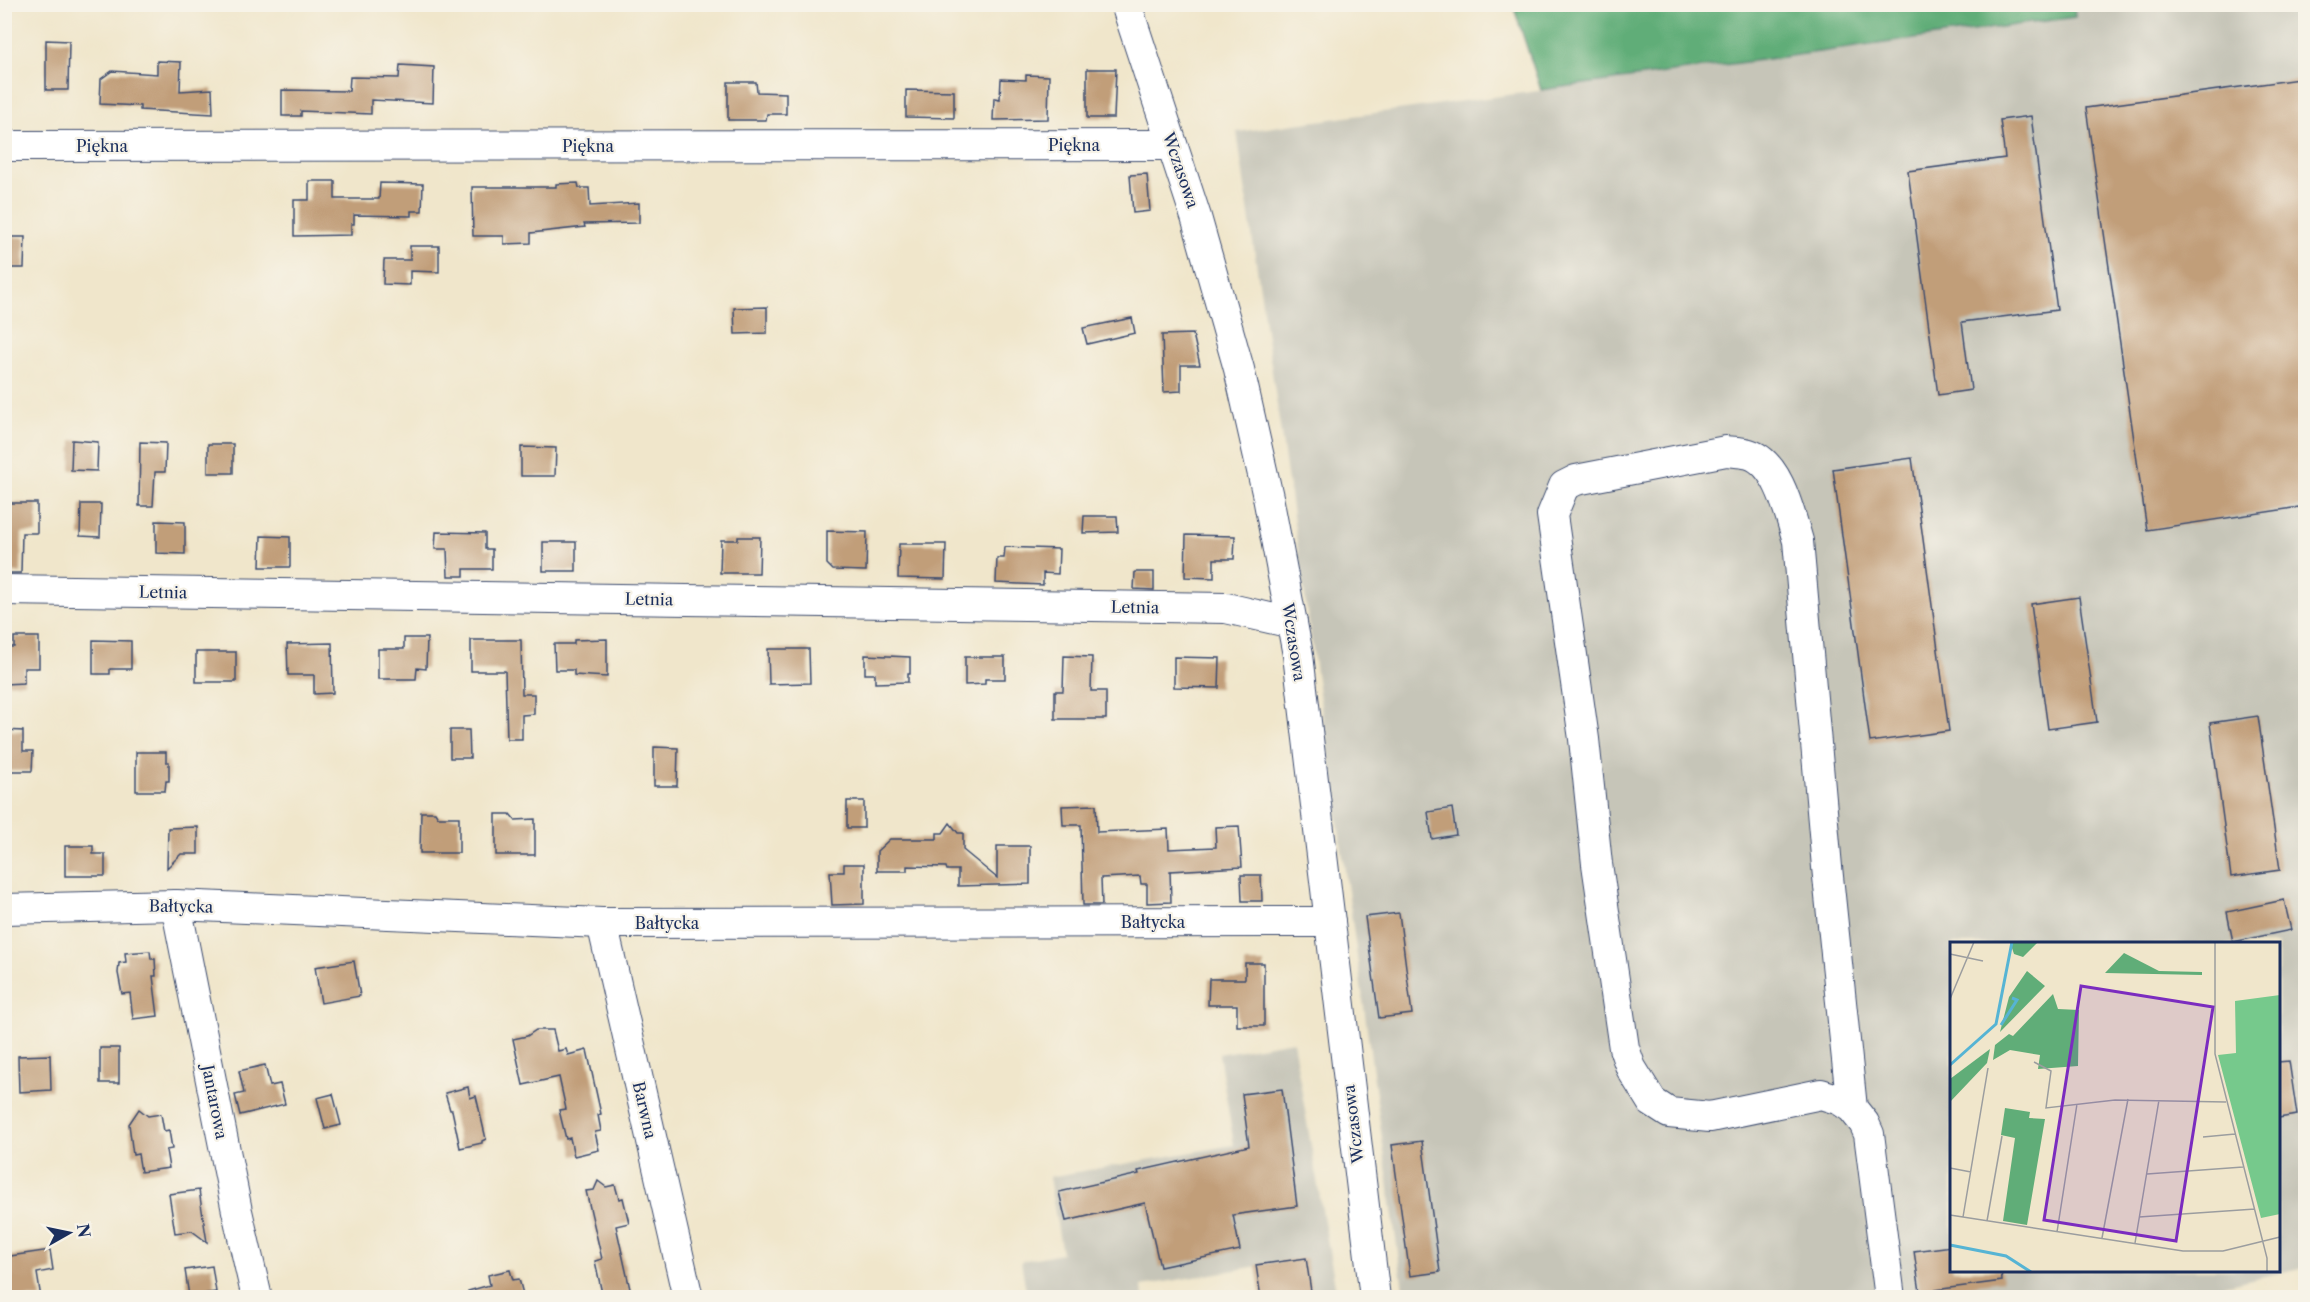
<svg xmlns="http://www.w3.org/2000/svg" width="2310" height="1302" font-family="'Libre Caslon Text',serif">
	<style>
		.industrial { fill: #c6c5b8; fill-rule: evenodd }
		.forest { fill: #60ad78; stroke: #3e6e6b; stroke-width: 1.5 }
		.building { fill: #c19e79 }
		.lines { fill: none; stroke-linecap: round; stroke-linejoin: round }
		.minor-casing { stroke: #3b4a6e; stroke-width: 32 }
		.minor { stroke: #fff; stroke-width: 30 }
		.labels { text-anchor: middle; stroke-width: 4.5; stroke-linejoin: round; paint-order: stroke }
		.street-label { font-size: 16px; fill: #1b2f5e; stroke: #f7f3e8 }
		.inset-river { fill: none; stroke: #56b4d4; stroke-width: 3 }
		.inset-road { fill: none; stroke: #9b9d9f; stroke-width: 1.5 }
		.view { fill: #7b2cbf; fill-opacity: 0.15; stroke: #7b2cbf; stroke-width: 3 }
		.inset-edge { fill: none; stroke: #1b2f5e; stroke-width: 3 }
	</style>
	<rect width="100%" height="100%" fill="#f7f3e8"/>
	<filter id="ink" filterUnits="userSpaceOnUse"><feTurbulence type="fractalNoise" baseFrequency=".0167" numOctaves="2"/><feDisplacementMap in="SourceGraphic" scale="12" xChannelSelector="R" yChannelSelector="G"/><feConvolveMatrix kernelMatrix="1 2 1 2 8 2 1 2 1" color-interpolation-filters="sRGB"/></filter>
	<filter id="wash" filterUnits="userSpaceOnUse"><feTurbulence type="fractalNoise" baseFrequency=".008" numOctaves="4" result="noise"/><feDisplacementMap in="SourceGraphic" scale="24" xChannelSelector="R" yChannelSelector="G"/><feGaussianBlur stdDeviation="1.35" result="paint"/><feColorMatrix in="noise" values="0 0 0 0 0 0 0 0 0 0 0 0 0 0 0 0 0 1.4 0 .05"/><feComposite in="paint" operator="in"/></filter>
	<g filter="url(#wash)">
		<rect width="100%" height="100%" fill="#f0e6cb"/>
		<!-- industrial -->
		<g class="industrial">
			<path d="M 2074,5 L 2305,5 L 2305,1267 L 2166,1298 L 1404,1297 L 1349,898 L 1237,132 L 2074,18 ZM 1952,944 L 2278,944 L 2278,1270 L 1952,1270 Z"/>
			<path d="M 1293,1041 L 1337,1297 L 1264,1297 L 1258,1266 L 1142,1286 L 1143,1297 L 1027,1297 L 1021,1261 L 1062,1253 L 1049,1177 L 1234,1145 L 1219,1054 Z"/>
		</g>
		<!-- forest -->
		<path class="forest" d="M 2074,5 L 2075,17 L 1541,90 L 1513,5 Z"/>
		<g id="blocks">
			<!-- building -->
			<g class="building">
				<path d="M 46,40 L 69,41 L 68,90 L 46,90 Z"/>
				<path d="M 157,61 L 181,62 L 180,91 L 212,89 L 213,114 L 140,110 L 140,106 L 100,104 L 101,79 L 112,71 L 157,74 Z"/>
				<path d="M 400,65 L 434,67 L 433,103 L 371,100 L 371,114 L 301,111 L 301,116 L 282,116 L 282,90 L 349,91 L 350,77 L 399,78 Z"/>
				<path d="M 1087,69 L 1116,69 L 1114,118 L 1087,118 Z"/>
				<path d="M 1026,75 L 1049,76 L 1048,119 L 993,120 L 994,98 L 1000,99 L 1001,79 L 1026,80 Z"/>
				<path d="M 2306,78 L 2306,506 L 2147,530 L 2086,108 Z"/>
				<path d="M 728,82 L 756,82 L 757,92 L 786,93 L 786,114 L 767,114 L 766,120 L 728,120 Z"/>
				<path d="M 906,90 L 954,91 L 954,118 L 906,117 Z"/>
				<path d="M 2031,116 L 2057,310 L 1962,322 L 1971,390 L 1938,395 L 1908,171 L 2005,158 L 2000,120 Z"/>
				<path d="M 1147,174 L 1150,211 L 1133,213 L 1130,175 Z"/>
				<path d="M 309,181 L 335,181 L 335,199 L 379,199 L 380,183 L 423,184 L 422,211 L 411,211 L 411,216 L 354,215 L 354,224 L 351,224 L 351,235 L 294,236 L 294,200 L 309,200 Z"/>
				<path d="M 578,183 L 579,188 L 589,188 L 590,206 L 639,203 L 639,223 L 584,224 L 585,227 L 531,233 L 531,243 L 504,244 L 504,236 L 473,236 L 472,187 L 556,187 L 556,184 Z"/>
				<path d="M 4,237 L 25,237 L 24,268 L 4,268 Z"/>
				<path d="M 410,246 L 439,246 L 439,272 L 410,271 L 410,285 L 383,284 L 384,260 L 410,260 Z"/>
				<path d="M 767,307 L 767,333 L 735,334 L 734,308 Z"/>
				<path d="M 1132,318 L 1135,333 L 1087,344 L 1083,328 Z"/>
				<path d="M 1193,334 L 1200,365 L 1181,365 L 1181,391 L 1164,392 L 1162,335 Z"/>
				<path d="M 72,440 L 98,442 L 97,471 L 71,470 Z"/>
				<path d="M 140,442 L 166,443 L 165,472 L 155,472 L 153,506 L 139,506 Z"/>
				<rect x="208" y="444" width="25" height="29"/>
				<path d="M 521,447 L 556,448 L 555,476 L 521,476 Z"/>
				<path d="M 1912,458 L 1949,731 L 1870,742 L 1833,469 Z"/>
				<path d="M 6,503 L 37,503 L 37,533 L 22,533 L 21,573 L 5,573 Z"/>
				<path d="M 81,504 L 101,504 L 100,537 L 80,536 Z"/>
				<path d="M 1084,516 L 1117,516 L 1118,532 L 1083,533 Z"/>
				<path d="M 156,521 L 185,522 L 185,554 L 156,553 Z"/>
				<path d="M 827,531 L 867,532 L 866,571 L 833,570 L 827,564 Z"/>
				<path d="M 436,532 L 485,533 L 485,549 L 492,549 L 492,569 L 464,569 L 464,576 L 448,576 L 447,549 L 435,549 Z"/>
				<path d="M 1186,535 L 1235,536 L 1234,559 L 1214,559 L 1214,578 L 1185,577 Z"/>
				<path d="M 261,536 L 290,537 L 290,567 L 260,567 Z"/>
				<path d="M 738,537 L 760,537 L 759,573 L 720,573 L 721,540 L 738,540 Z"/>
				<rect x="543" y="542" width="33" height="29"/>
				<path d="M 899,544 L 946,544 L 945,579 L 898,578 Z"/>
				<path d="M 1005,547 L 1059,549 L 1058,574 L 1043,573 L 1043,585 L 996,583 L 997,558 L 1004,558 Z"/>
				<path d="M 1135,572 L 1154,572 L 1154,590 L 1134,589 Z"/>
				<path d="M 2079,597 L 2097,722 L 2048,729 L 2031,604 Z"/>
				<path d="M 14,637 L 39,637 L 39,668 L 24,668 L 24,683 L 4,684 L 4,647 L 14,647 Z"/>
				<path d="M 404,638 L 427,638 L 426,669 L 417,668 L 416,679 L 378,679 L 378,649 L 404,649 Z"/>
				<path d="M 607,639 L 607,677 L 574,675 L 574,670 L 555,670 L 554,644 L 574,644 L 574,640 Z"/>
				<path d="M 93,640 L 131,641 L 131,669 L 110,669 L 110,674 L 93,674 Z"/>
				<path d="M 471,640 L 521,640 L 522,694 L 534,694 L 534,714 L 522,715 L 522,739 L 507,739 L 505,671 L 471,671 Z"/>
				<path d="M 332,643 L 333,693 L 314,694 L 314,675 L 288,675 L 287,644 Z"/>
				<path d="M 768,649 L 809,649 L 810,683 L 769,684 Z"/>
				<rect x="196" y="652" width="40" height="30"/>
				<path d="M 865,655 L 910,657 L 910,674 L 908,674 L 908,682 L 875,683 L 875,674 L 865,674 Z"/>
				<path d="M 1064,656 L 1092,657 L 1091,691 L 1106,691 L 1106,719 L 1055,719 L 1055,691 L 1063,691 Z"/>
				<path d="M 965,657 L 1005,657 L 1005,679 L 985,679 L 985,684 L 965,685 Z"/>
				<path d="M 1174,657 L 1220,658 L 1219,688 L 1174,687 Z"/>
				<path d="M 2258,716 L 2280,870 L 2231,877 L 2210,723 Z"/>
				<path d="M 4,730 L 23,731 L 23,751 L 33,751 L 32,771 L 4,771 Z"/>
				<path d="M 450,730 L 469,730 L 470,758 L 450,758 Z"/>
				<path d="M 654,747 L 678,748 L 677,786 L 654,786 Z"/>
				<path d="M 136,752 L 166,752 L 166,762 L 169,762 L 169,781 L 166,781 L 165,791 L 136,791 Z"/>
				<rect x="847" y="801" width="17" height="27"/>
				<path d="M 1096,805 L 1097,832 L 1168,829 L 1169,849 L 1216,847 L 1215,827 L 1239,826 L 1242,867 L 1170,871 L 1171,902 L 1147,903 L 1147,884 L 1141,884 L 1140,876 L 1101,878 L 1102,905 L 1083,905 L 1081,825 L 1063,825 L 1062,806 Z"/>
				<path d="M 1452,808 L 1456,835 L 1432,839 L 1428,812 Z"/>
				<path d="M 421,812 L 435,812 L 438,817 L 459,817 L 459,853 L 420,853 Z"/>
				<path d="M 496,814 L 510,814 L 515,820 L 535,819 L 535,855 L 496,855 Z"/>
				<path d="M 950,823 L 958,833 L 963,833 L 963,850 L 997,878 L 997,846 L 1030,846 L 1030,884 L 958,886 L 958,870 L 947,870 L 946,867 L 907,866 L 907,871 L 877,871 L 877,851 L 890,839 L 937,839 L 937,833 L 943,833 Z"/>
				<path d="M 198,827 L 198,854 L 181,854 L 167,868 L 168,828 Z"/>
				<path d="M 65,846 L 93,846 L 93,854 L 105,854 L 105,876 L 65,876 Z"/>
				<path d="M 844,864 L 864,864 L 864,904 L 832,905 L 830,872 L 844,872 Z"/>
				<path d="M 1241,875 L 1261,875 L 1262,901 L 1242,901 Z"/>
				<path d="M 2284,900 L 2291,930 L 2233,942 L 2227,912 Z"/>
				<path d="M 1399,913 L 1412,1014 L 1379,1018 L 1365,917 Z"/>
				<path d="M 150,951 L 151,959 L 155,959 L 156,976 L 153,976 L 158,1016 L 133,1019 L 130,993 L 122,994 L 118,973 L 119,963 L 126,962 L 125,953 Z"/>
				<path d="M 354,961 L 360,996 L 321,1003 L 315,967 Z"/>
				<path d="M 1245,963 L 1264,963 L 1264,1026 L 1237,1026 L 1237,1005 L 1208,1005 L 1209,979 L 1245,979 Z"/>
				<path d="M 536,1030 L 553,1030 L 558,1051 L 566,1049 L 568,1055 L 587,1050 L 601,1114 L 598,1115 L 601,1131 L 595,1132 L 599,1150 L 574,1156 L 570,1138 L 566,1139 L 559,1110 L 566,1109 L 559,1077 L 523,1085 L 513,1039 L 527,1036 Z"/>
				<rect x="100" y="1048" width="19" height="35"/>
				<path d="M 50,1055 L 51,1090 L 19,1092 L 18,1056 Z"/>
				<path d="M 2289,1061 L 2297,1115 L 2278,1118 L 2278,1062 Z"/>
				<path d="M 265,1065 L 270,1086 L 280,1084 L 285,1104 L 240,1115 L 235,1095 L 244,1093 L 239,1071 Z"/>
				<path d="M 468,1087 L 470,1098 L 476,1096 L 486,1139 L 482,1141 L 482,1143 L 460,1148 L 452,1110 L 450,1110 L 445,1093 Z"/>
				<path d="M 1282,1089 L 1297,1206 L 1233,1215 L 1240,1250 L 1160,1267 L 1145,1203 L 1066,1221 L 1059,1192 L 1139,1174 L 1138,1171 L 1249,1146 L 1242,1094 Z"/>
				<path d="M 333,1094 L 341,1125 L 325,1129 L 317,1098 Z"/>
				<path d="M 139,1109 L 148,1116 L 161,1114 L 164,1131 L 169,1130 L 172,1149 L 166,1150 L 169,1168 L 141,1172 L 138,1154 L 133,1155 L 129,1124 Z"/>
				<path d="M 1422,1141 L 1440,1272 L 1410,1276 L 1392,1145 Z"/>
				<path d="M 598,1181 L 606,1187 L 615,1185 L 619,1199 L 623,1198 L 629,1223 L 616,1226 L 632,1298 L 603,1298 L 595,1261 L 602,1259 L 586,1191 L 594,1190 Z"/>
				<path d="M 199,1190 L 203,1217 L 207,1242 L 192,1231 L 175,1233 L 169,1194 Z"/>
				<path d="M 1952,1246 L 1952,1270 L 2001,1270 L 2002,1281 L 1920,1292 L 1914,1251 Z"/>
				<path d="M 50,1250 L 53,1270 L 37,1273 L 41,1298 L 4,1298 L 4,1257 Z"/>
				<path d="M 1306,1258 L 1312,1298 L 1261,1298 L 1256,1265 Z"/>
				<path d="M 212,1266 L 216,1292 L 189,1296 L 185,1270 Z"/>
				<path d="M 510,1270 L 513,1280 L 519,1279 L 524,1298 L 469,1298 L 468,1291 L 490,1285 L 488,1275 Z"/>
			</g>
		</g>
	</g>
	<g filter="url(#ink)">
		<use href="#blocks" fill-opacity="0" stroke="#3b4a6e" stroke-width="1.5"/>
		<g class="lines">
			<!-- minor casing -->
			<g class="minor-casing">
				<g id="minor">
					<path d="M 1126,4 L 1196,217 L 1239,369 L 1268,497 L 1298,655 L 1375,1298"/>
					<path d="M 4,146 L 1172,145"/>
					<path d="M 4,590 L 1226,608 L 1292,623"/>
					<path d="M 176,905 L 237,1211 L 257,1298"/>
					<path d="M 4,909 L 176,905 L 602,923 L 1330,922"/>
					<path d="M 602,923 L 688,1298"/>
					<path d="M 1852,1108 L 1827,867 L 1798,541 C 1790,515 1779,463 1749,454 C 1742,452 1733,452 1726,451 L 1576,480 L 1564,486 L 1552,515 L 1584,739 L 1597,864 L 1624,1048 L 1631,1068 L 1652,1102 L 1669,1113 L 1710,1117 L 1821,1094 L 1840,1100 L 1852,1108 L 1864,1123 L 1869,1134 L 1890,1298"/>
				</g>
			</g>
			<!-- minor -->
			<use href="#minor" class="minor"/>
		</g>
	</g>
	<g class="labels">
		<!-- street labels -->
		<g class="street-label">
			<text x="1074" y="151">Piękna</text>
			<text x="102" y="152">Piękna</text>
			<text x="588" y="152">Piękna</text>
			<text transform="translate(1181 170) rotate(71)" y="6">Wczasowa</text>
			<text transform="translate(163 592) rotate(1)" y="6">Letnia</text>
			<text transform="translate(649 599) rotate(1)" y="6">Letnia</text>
			<text transform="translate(1135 607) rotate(1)" y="6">Letnia</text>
			<text transform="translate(1294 642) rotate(81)" y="6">Wczasowa</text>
			<text transform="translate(181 906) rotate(1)" y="6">Bałtycka</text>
			<text x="1153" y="928">Bałtycka</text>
			<text x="667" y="929">Bałtycka</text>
			<text transform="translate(215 1102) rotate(79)" y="6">Jantarowa</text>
			<text transform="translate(645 1110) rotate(77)" y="6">Barwna</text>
			<text transform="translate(1353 1124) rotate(-97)" y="6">Wczasowa</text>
		</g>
	</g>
	<!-- overview -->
	<g transform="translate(1950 942)">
		<rect width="330" height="330" fill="#f0e6cb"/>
		<path d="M 330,53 L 330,272 L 311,276 L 268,113 L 286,111 L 285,59 Z" fill="#76c98c"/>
		<path d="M 60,0 L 88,0 L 73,15 L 64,12 ZM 174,11 L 209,29 L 252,30 L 252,33 L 155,31 ZM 77,29 L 95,44 L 50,90 L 59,55 ZM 103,52 L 108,67 L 129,68 L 128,124 L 88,127 L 90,113 L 60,108 L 43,118 L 45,103 L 59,92 L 63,94 ZM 40,107 L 37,121 L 0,160 L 0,137 ZM 55,166 L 80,170 L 79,176 L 95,177 L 77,283 L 53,279 L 65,196 L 51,193 Z" fill="#60ad78"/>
		<path class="inset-river" d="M 51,83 L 67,58 L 62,56M 0,123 L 46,82 L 62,0M 0,303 L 56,314 L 81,330"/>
		<path class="inset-road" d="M 265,0 L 265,112 L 317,316 L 317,330M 0,12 L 33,19M 0,57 L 24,0M 84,120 L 101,129 L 96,166 L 165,158 L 276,160M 253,195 L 285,192M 0,226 L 21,230M 197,232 L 293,225M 0,273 L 233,309 L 273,309 L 330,295M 13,275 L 38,126M 189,275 L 305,267M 37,279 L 52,194M 107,290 L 127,162M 152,296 L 178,157M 185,301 L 209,158"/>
		<path class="view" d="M 131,44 L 263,65 L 226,299 L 94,278 Z"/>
		<rect width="330" height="330" class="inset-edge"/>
	</g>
	<!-- margin -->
	<rect width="2310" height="1302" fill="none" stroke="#f7f3e8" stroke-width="24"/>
	<!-- north arrow -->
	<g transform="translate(69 1233) rotate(81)" stroke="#f7f3e8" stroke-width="4.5" paint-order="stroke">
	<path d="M0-4.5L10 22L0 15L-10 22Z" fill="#1b2f5e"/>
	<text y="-9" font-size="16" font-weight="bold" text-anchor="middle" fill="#1b2f5e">N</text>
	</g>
</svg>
